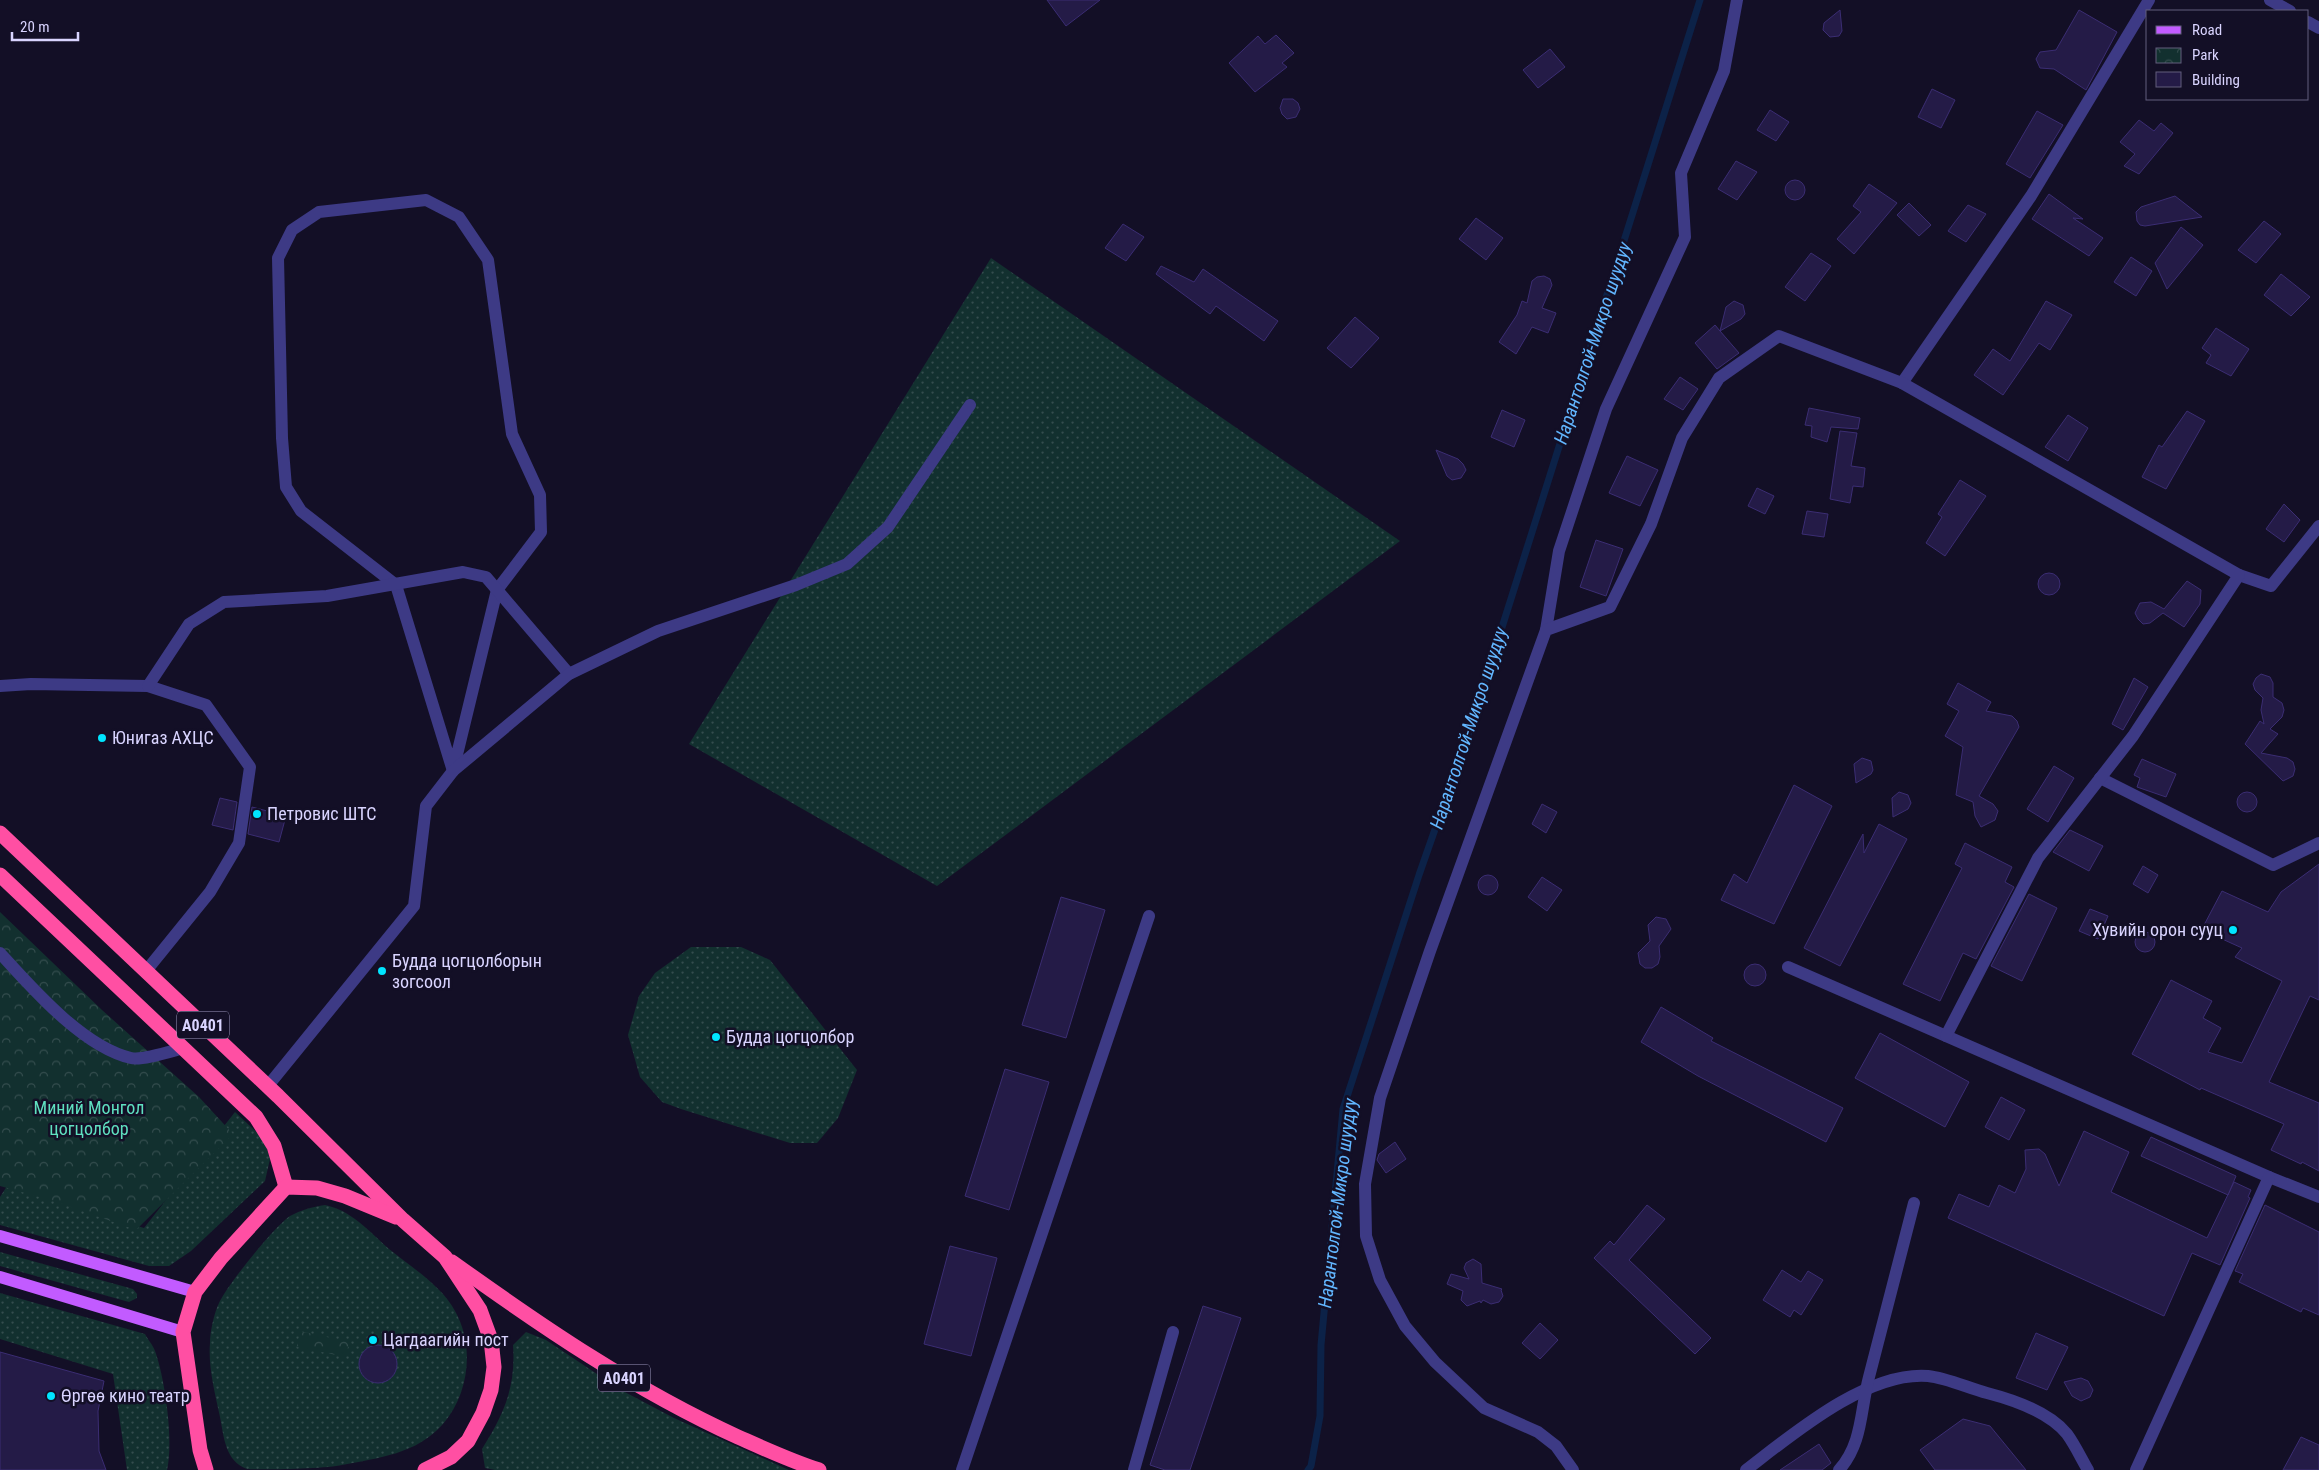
<svg xmlns="http://www.w3.org/2000/svg" width="2319" height="1470" font-family="'Roboto Condensed',sans-serif">
	<style>
		.grass { fill: url(#grass-dots) }
		.park { fill: url(#park-crowns) }
		.lines { fill: none; stroke-linecap: round; stroke-linejoin: round }
		.stream { stroke: #0c2248; stroke-width: 7 }
		.building { fill: #241b47; stroke: #3b2d73 }
		.minor { stroke: #3d3a85; stroke-width: 12 }
		.major { stroke: #c25bff; stroke-width: 12 }
		.highway { stroke: #ff4fa3; stroke-width: 15 }
		.poi-dot { fill: #00e5ff; stroke: #130f26; stroke-width: 2 }
		.labels { text-anchor: middle; stroke-width: 5; stroke-linejoin: round; paint-order: stroke }
		.shield { fill: #130f26; stroke: #9e99be; stroke-width: 1 }
		.shield-label { font-size: 16px; font-weight: bold; fill: #d9d4ff }
		.poi-label { font-size: 18px; fill: #d9d4ff; stroke: #130f26; text-anchor: start }
		.park-label { font-size: 18px; fill: #5fe0c0; stroke: #130f26 }
		.water-label { font-size: 19px; font-style: italic; fill: #62b6ff; stroke: #130f26 }
	</style>
	<defs>
		<pattern id="grass-dots" width="8" height="8" patternUnits="userSpaceOnUse" patternTransform="scale(1.25)"><rect width="8" height="8" fill="#12302f"/><path d="M2 2h.1M6 6h.1" fill="none" stroke="#344d4e" stroke-width="1.8" stroke-linecap="round"/></pattern>
		<pattern id="park-crowns" width="20" height="18" patternUnits="userSpaceOnUse" patternTransform="scale(1.25)"><rect width="20" height="18" fill="#12302f"/><path d="M2 6a3 3 0 1 1 6 0M12 15a3 3 0 1 1 6 0" fill="none" stroke="#344d4e"/></pattern>
	</defs>
	<rect width="100%" height="100%" fill="#130f26"/>
	<!-- grass -->
	<g class="grass">
		<path d="M 991,258 L 1400,541 L 937,886 L 689,744 Z"/>
		<path d="M 691,947 L 741,947 L 770,960 L 857,1070 L 838,1118 L 817,1143 L 790,1143 L 681,1109 L 662,1102 L 640,1077 L 628,1035 L 639,996 L 655,973 Z"/>
		<path d="M 235,1112 L 264,1139 L 270,1159 L 265,1181 L 191,1251 L 169,1266 L 149,1266 L 0,1225 L 0,1197 L 7,1186 L 144,1228 Z"/>
		<path d="M 325,1205 C 351,1210 370,1232 389,1249 C 411,1267 442,1286 455,1311 C 475,1346 469,1394 443,1424 C 417,1454 378,1458 342,1465 C 326,1469 260,1470 247,1469 C 225,1461 224,1437 220,1417 C 215,1393 208,1367 210,1343 C 210,1332 214,1313 219,1303 C 227,1285 275,1226 290,1216 C 301,1210 312,1207 325,1205 Z"/>
		<path d="M 0,1252 L 133,1289 L 137,1294 L 137,1298 L 129,1302 L 0,1266 Z"/>
		<path d="M 0,1293 L 145,1334 C 148,1340 153,1345 155,1351 C 165,1378 174,1443 167,1470 L 127,1470 L 113,1374 L 0,1339 Z"/>
		<path d="M 526,1332 L 546,1340 L 621,1390 L 674,1418 L 789,1470 L 495,1470 L 485,1468 L 482,1449 C 504,1414 516,1387 513,1345 Z"/>
	</g>
	<!-- park -->
	<g class="park">
		<path d="M 0,912 L 102,1010 L 199,1097 L 233,1134 L 136,1230 L 54,1201 L 0,1186 Z"/>
		<path d="M 300,1331 L 349,1342 L 346,1357 L 297,1347 Z"/>
	</g>
	<g class="lines">
		<!-- stream -->
		<path class="stream" d="M 1308,1470 L 1311,1466 L 1320,1416 L 1321,1345 L 1343,1109 L 1419,875 L 1468,735 L 1700,0"/>
	</g>
	<!-- building -->
	<g class="building">
		<path d="M 1047,0 L 1100,0 L 1066,26 Z"/>
		<path d="M 1840,10 L 1842,31 L 1839,36 L 1830,37 L 1823,30 L 1824,23 Z"/>
		<path d="M 2079,10 L 2117,32 L 2086,90 L 2054,69 L 2040,68 L 2036,59 L 2040,52 L 2056,50 Z"/>
		<path d="M 1276,35 L 1294,53 L 1282,63 L 1287,67 L 1255,92 L 1229,63 L 1258,36 L 1265,44 Z"/>
		<path d="M 1550,49 L 1565,67 L 1538,88 L 1523,70 Z"/>
		<path d="M 1932,89 L 1955,100 L 1941,128 L 1918,117 Z"/>
		<path d="M 1283,99 L 1293,99 L 1298,103 L 1300,109 L 1296,117 L 1287,119 L 1282,114 L 1280,108 Z"/>
		<path d="M 1770,110 L 1789,122 L 1776,141 L 1757,130 Z"/>
		<path d="M 2037,111 L 2063,125 L 2030,178 L 2006,164 Z"/>
		<path d="M 2139,120 L 2154,131 L 2161,123 L 2173,133 L 2139,174 L 2124,166 L 2135,154 L 2120,142 Z"/>
		<path d="M 1736,161 L 1757,172 L 1737,200 L 1718,189 Z"/>
		<circle cx="1795" cy="190" r="10"/>
		<path d="M 1869,184 L 1897,203 L 1854,254 L 1837,239 L 1861,212 L 1853,206 Z"/>
		<path d="M 2049,194 L 2083,219 L 2073,218 L 2103,238 L 2089,256 L 2032,219 Z"/>
		<path d="M 2175,196 L 2202,217 L 2145,226 L 2140,225 L 2137,221 L 2136,212 L 2141,207 Z"/>
		<path d="M 1909,203 L 1931,225 L 1919,236 L 1897,215 Z"/>
		<path d="M 1968,205 L 1986,214 L 1966,242 L 1948,231 Z"/>
		<path d="M 1476,218 L 1503,238 L 1486,260 L 1459,239 Z"/>
		<path d="M 2264,221 L 2281,234 L 2256,263 L 2238,250 Z"/>
		<path d="M 1123,224 L 1144,237 L 1126,261 L 1105,248 Z"/>
		<path d="M 2181,227 L 2203,245 L 2167,289 L 2155,263 Z"/>
		<path d="M 1811,253 L 1831,266 L 1805,301 L 1785,287 Z"/>
		<path d="M 2131,257 L 2152,271 L 2136,296 L 2114,282 Z"/>
		<path d="M 1161,266 L 1194,282 L 1203,269 L 1278,321 L 1264,341 L 1216,306 L 1210,314 L 1156,274 Z"/>
		<path d="M 2281,274 L 2310,297 L 2291,316 L 2264,295 Z"/>
		<path d="M 1544,276 L 1550,279 L 1552,285 L 1542,308 L 1556,313 L 1548,333 L 1532,327 L 1516,354 L 1499,342 L 1517,315 L 1522,301 L 1527,303 L 1532,281 L 1537,277 Z"/>
		<path d="M 1734,301 L 1743,305 L 1745,314 L 1741,319 L 1720,331 L 1739,353 L 1717,369 L 1695,343 L 1715,325 L 1720,331 L 1726,307 Z"/>
		<path d="M 2046,301 L 2072,315 L 2050,350 L 2039,343 L 2003,395 L 1974,375 L 1993,349 L 2010,361 Z"/>
		<path d="M 1355,317 L 1379,338 L 1351,368 L 1327,348 Z"/>
		<path d="M 2216,328 L 2249,349 L 2231,376 L 2206,363 L 2211,355 L 2202,348 Z"/>
		<path d="M 1680,377 L 1698,389 L 1683,410 L 1664,399 Z"/>
		<path d="M 1809,408 L 1860,418 L 1858,429 L 1831,427 L 1827,442 L 1811,437 L 1812,426 L 1805,425 Z"/>
		<path d="M 1502,410 L 1525,420 L 1514,447 L 1491,437 Z"/>
		<path d="M 2187,411 L 2205,421 L 2166,489 L 2142,477 L 2159,445 L 2162,447 Z"/>
		<path d="M 2068,415 L 2088,428 L 2068,461 L 2045,447 Z"/>
		<path d="M 1840,431 L 1857,433 L 1851,466 L 1865,468 L 1863,487 L 1853,486 L 1850,503 L 1830,499 Z"/>
		<path d="M 1436,450 L 1458,459 L 1463,464 L 1466,470 L 1461,478 L 1452,480 L 1447,476 Z"/>
		<path d="M 1627,456 L 1658,470 L 1640,506 L 1609,493 Z"/>
		<path d="M 1960,480 L 1986,496 L 1945,556 L 1926,543 L 1942,517 L 1938,514 Z"/>
		<path d="M 1757,488 L 1774,496 L 1765,514 L 1748,506 Z"/>
		<path d="M 2284,504 L 2300,520 L 2284,542 L 2266,529 Z"/>
		<path d="M 1807,511 L 1828,514 L 1824,537 L 1802,534 Z"/>
		<path d="M 1596,540 L 1623,549 L 1606,596 L 1580,587 Z"/>
		<circle cx="2049" cy="584" r="11"/>
		<path d="M 2187,581 L 2201,590 L 2200,604 L 2184,627 L 2163,613 L 2150,623 L 2143,624 L 2138,619 L 2135,613 L 2140,603 L 2151,602 L 2164,609 Z"/>
		<path d="M 2261,674 L 2270,677 L 2273,683 L 2273,697 L 2282,703 L 2284,710 L 2282,717 L 2270,729 L 2278,734 L 2261,753 L 2287,758 L 2293,762 L 2295,769 L 2293,776 L 2283,781 L 2245,744 L 2260,721 L 2264,724 L 2261,710 L 2263,698 L 2255,690 L 2253,684 L 2256,678 Z"/>
		<path d="M 2134,678 L 2148,687 L 2123,730 L 2112,724 Z"/>
		<path d="M 1958,683 L 1991,702 L 1986,711 L 2012,716 L 2017,721 L 2019,727 L 1979,796 L 1993,804 L 1998,811 L 1995,820 L 1981,827 L 1975,816 L 1973,802 L 1956,795 L 1963,747 L 1945,736 L 1959,711 L 1947,704 Z"/>
		<path d="M 1862,758 L 1871,761 L 1873,770 L 1871,774 L 1856,783 L 1854,764 Z"/>
		<path d="M 2142,759 L 2176,774 L 2166,797 L 2137,787 L 2140,778 L 2134,775 Z"/>
		<path d="M 2054,766 L 2074,778 L 2048,822 L 2027,809 Z"/>
		<path d="M 1794,785 L 1832,806 L 1774,924 L 1721,900 L 1734,874 L 1747,883 Z"/>
		<path d="M 1899,792 L 1908,795 L 1911,803 L 1908,809 L 1893,817 L 1892,798 Z"/>
		<circle cx="2247" cy="802" r="10"/>
		<path d="M 220,798 L 237,802 L 233,830 L 212,825 Z"/>
		<path d="M 1542,804 L 1557,812 L 1546,833 L 1532,824 Z"/>
		<path d="M 252,807 L 286,816 L 279,842 L 248,834 Z"/>
		<path d="M 1879,824 L 1907,839 L 1840,966 L 1804,948 L 1863,834 L 1864,853 Z"/>
		<path d="M 2070,830 L 2103,846 L 2089,871 L 2053,852 Z"/>
		<path d="M 1965,843 L 2012,867 L 2005,882 L 2014,887 L 1976,959 L 1963,953 L 1940,1001 L 1903,984 L 1962,868 L 1955,864 Z"/>
		<path d="M 2319,864 L 2319,1000 L 2310,996 L 2269,1082 L 2319,1103 L 2319,1171 L 2302,1162 L 2301,1164 L 2271,1150 L 2284,1124 L 2201,1088 L 2200,1090 L 2132,1054 L 2171,980 L 2212,1001 L 2203,1018 L 2221,1028 L 2208,1052 L 2242,1063 L 2282,981 L 2235,957 L 2242,948 L 2220,938 L 2221,937 L 2203,927 L 2222,891 L 2268,912 L 2281,892 Z"/>
		<path d="M 2143,866 L 2158,875 L 2148,893 L 2133,884 Z"/>
		<circle cx="1488" cy="885" r="10"/>
		<path d="M 1542,877 L 1562,890 L 1547,911 L 1528,897 Z"/>
		<path d="M 2029,894 L 2057,908 L 2022,981 L 1991,966 Z"/>
		<path d="M 1061,897 L 1105,910 L 1066,1038 L 1022,1025 Z"/>
		<path d="M 2090,909 L 2108,916 L 2098,939 L 2079,931 Z"/>
		<path d="M 1656,917 L 1666,919 L 1671,929 L 1659,946 L 1660,957 L 1658,964 L 1652,968 L 1645,968 L 1640,964 L 1638,953 L 1650,941 L 1648,925 Z"/>
		<circle cx="2145" cy="942" r="10"/>
		<circle cx="1755" cy="975" r="11"/>
		<path d="M 1661,1007 L 1713,1038 L 1711,1041 L 1843,1108 L 1826,1142 L 1698,1076 L 1641,1042 Z"/>
		<path d="M 1880,1033 L 1969,1082 L 1945,1127 L 1855,1078 Z"/>
		<path d="M 1005,1069 L 1049,1082 L 1009,1210 L 965,1196 Z"/>
		<path d="M 2001,1097 L 2025,1110 L 2009,1140 L 1985,1127 Z"/>
		<path d="M 2084,1131 L 2129,1152 L 2111,1192 L 2207,1238 L 2234,1182 L 2251,1190 L 2248,1197 L 2250,1198 L 2220,1265 L 2192,1253 L 2164,1316 L 1948,1218 L 1959,1194 L 1989,1207 L 1999,1185 L 2015,1193 L 2026,1169 L 2025,1150 L 2039,1149 L 2045,1154 L 2059,1186 Z"/>
		<path d="M 2151,1137 L 2236,1176 L 2228,1195 L 2141,1156 Z"/>
		<path d="M 1395,1142 L 1406,1159 L 1386,1173 L 1377,1160 L 1379,1154 Z"/>
		<path d="M 1647,1205 L 1665,1219 L 1629,1260 L 1711,1338 L 1695,1354 L 1594,1258 L 1610,1241 L 1614,1245 Z"/>
		<path d="M 2265,1205 L 2319,1232 L 2319,1315 L 2303,1308 L 2301,1312 L 2239,1282 L 2243,1274 L 2235,1271 Z"/>
		<path d="M 950,1246 L 997,1258 L 971,1356 L 924,1344 Z"/>
		<path d="M 1473,1259 L 1481,1264 L 1482,1283 L 1502,1289 L 1501,1290 L 1503,1296 L 1499,1302 L 1491,1304 L 1483,1300 L 1481,1303 L 1480,1301 L 1467,1306 L 1461,1300 L 1463,1291 L 1447,1284 L 1451,1274 L 1469,1279 L 1464,1268 L 1466,1263 Z"/>
		<path d="M 1782,1270 L 1801,1282 L 1808,1271 L 1823,1280 L 1801,1315 L 1794,1310 L 1790,1317 L 1763,1300 Z"/>
		<path d="M 1203,1306 L 1241,1318 L 1190,1470 L 1165,1470 L 1150,1465 Z"/>
		<path d="M 1540,1323 L 1558,1340 L 1540,1359 L 1522,1343 Z"/>
		<path d="M 2036,1333 L 2068,1347 L 2047,1390 L 2016,1378 Z"/>
		<circle cx="378" cy="1364" r="19"/>
		<path d="M 0,1352 L 104,1381 L 98,1411 L 99,1451 L 106,1470 L 0,1470 Z"/>
		<path d="M 2081,1378 L 2088,1381 L 2093,1390 L 2090,1397 L 2081,1401 L 2072,1396 L 2064,1382 Z"/>
		<path d="M 1963,1419 L 1990,1426 L 2026,1470 L 1935,1470 L 1920,1450 Z"/>
		<path d="M 2301,1437 L 2319,1445 L 2319,1470 L 2283,1470 Z"/>
		<path d="M 1819,1444 L 1831,1463 L 1822,1470 L 1780,1470 Z"/>
	</g>
	<g class="lines">
		<!-- minor -->
		<g class="minor">
			<path d="M 2270,0 L 2290,11"/>
			<path d="M 2308,22 L 2319,28"/>
			<path d="M 426,200 L 459,217 L 488,260 L 512,434 L 540,495 L 541,532 L 497,590 L 453,771 L 396,585 L 301,511 L 286,487 L 282,438 L 278,258 L 292,230 L 319,212 Z"/>
			<path d="M 1902,383 L 2031,196 L 2149,0"/>
			<path d="M 2239,575 L 2271,586 L 2319,526"/>
			<path d="M 1546,630 L 1559,551 L 1606,409 L 1685,237 L 1681,173 L 1724,71 L 1737,0"/>
			<path d="M 0,686 L 31,684 L 148,686 L 206,705 L 250,767 L 239,843 L 210,892 L 146,971"/>
			<path d="M 148,686 L 189,624 L 224,602 L 327,596 L 463,572 L 486,577 L 569,674"/>
			<path d="M 2100,778 L 2273,865 L 2319,843"/>
			<path d="M 0,953 C 32,988 83,1047 131,1058 C 141,1061 172,1051 184,1048"/>
			<path d="M 1788,967 L 2269,1177 L 2319,1197"/>
			<path d="M 267,1087 L 414,906 L 426,806 L 453,771 L 569,674 L 658,631 L 796,585 L 847,564 L 888,527 L 970,405"/>
			<path d="M 962,1470 L 1149,916"/>
			<path d="M 1134,1470 L 1173,1332"/>
			<path d="M 1573,1470 L 1556,1446 L 1538,1432 L 1484,1408 L 1435,1362 L 1405,1326 L 1380,1280 L 1366,1236 L 1365,1184 L 1380,1098 L 1430,951 L 1546,630 L 1610,607 L 1651,524 L 1682,438 L 1719,378 L 1779,336 L 1902,383 L 2239,575 L 2133,736 L 2038,858 L 1946,1036"/>
			<path d="M 1746,1470 C 1793,1434 1867,1371 1928,1376 C 1947,1378 1968,1388 1987,1393 C 2014,1400 2049,1412 2067,1434 C 2075,1445 2081,1458 2088,1470"/>
			<path d="M 1839,1470 C 1863,1443 1860,1411 1869,1377 C 1884,1319 1899,1261 1914,1203"/>
			<path d="M 2136,1470 L 2269,1177"/>
		</g>
		<!-- major -->
		<g class="major">
			<path d="M 0,1236 L 195,1292"/>
			<path d="M 0,1277 L 183,1332"/>
		</g>
		<!-- highway -->
		<g class="highway">
			<path d="M 0,833 L 278,1096 L 403,1220 L 445,1257 L 480,1310 L 491,1340 L 494,1367 L 491,1390 L 483,1413 L 468,1441 L 451,1457 L 425,1470"/>
			<path d="M 0,875 L 256,1117 L 274,1146 L 286,1187"/>
			<path d="M 452,1262 C 544,1328 635,1390 738,1437 C 765,1449 791,1461 819,1470"/>
			<path d="M 206,1470 L 200,1450 L 183,1332 L 195,1292 L 221,1258 L 286,1187 L 317,1188 L 345,1196 L 396,1217"/>
		</g>
	</g>
	<!-- markers -->
	<g class="poi-dot">
		<circle cx="102" cy="738" r="5"/>
		<circle cx="257" cy="814" r="5"/>
		<circle cx="2233" cy="930" r="5"/>
		<circle cx="382" cy="971" r="5"/>
		<circle cx="716" cy="1037" r="5"/>
		<circle cx="373" cy="1340" r="5"/>
		<circle cx="51" cy="1396" r="5"/>
	</g>
	<g class="labels">
		<!-- shield labels -->
		<g class="shield">
			<rect x="177" y="1011.5" width="52" height="27" rx="4"/>
			<rect x="598" y="1364.5" width="52" height="27" rx="4"/>
		</g>
		<g class="shield-label">
			<text x="203" y="1031">A0401</text>
			<text x="624" y="1384">A0401</text>
		</g>
		<!-- poi labels -->
		<g class="poi-label">
			<text x="112" y="744">Юнигаз АХЦС</text>
			<text x="267" y="820">Петровис ШТС</text>
			<text x="2223" y="936" text-anchor="end">Хувийн орон сууц</text>
			<text x="392" y="967">Будда цогцолборын<tspan x="392" dy="21">зогсоол</tspan></text>
			<text x="726" y="1043">Будда цогцолбор</text>
			<text x="383" y="1346">Цагдаагийн пост</text>
			<text x="61" y="1402">Өргөө кино театр</text>
		</g>
		<!-- park labels -->
		<g class="park-label">
			<text x="89" y="1114">Миний Монгол<tspan x="89" dy="21">цогцолбор</tspan></text>
		</g>
		<!-- water labels -->
		<g class="water-label">
			<text transform="translate(1592 343) rotate(-72)" y="7">Нарантолгой-Микро шуудуу</text>
			<text transform="translate(1468 728) rotate(-72)" y="7">Нарантолгой-Микро шуудуу</text>
			<text transform="translate(1337 1203) rotate(-83)" y="7">Нарантолгой-Микро шуудуу</text>
		</g>
	</g>
	<!-- legend -->
	<rect x="2146" y="10" width="162" height="90" fill="#130f26" stroke="#625e7d"/>
	<rect x="2156" y="26" width="25" height="8" fill="#c25bff" stroke="#625e7d"/>
	<text x="2192" y="35" font-size="15" fill="#d9d4ff">Road</text>
	<rect x="2156" y="48" width="25" height="15" fill="url(#park-crowns)" stroke="#625e7d"/>
	<text x="2192" y="60" font-size="15" fill="#d9d4ff">Park</text>
	<rect x="2156" y="72" width="25" height="15" fill="#241b47" stroke="#625e7d"/>
	<text x="2192" y="85" font-size="15" fill="#d9d4ff">Building</text>
	<!-- scale -->
	<path d="M12 32v8h66v-8" fill="none" stroke="#d9d4ff" stroke-width="2.5"/>
	<text x="20" y="32" font-size="15" fill="#d9d4ff" stroke="#130f26" stroke-width="4" paint-order="stroke">20 m</text>
</svg>
